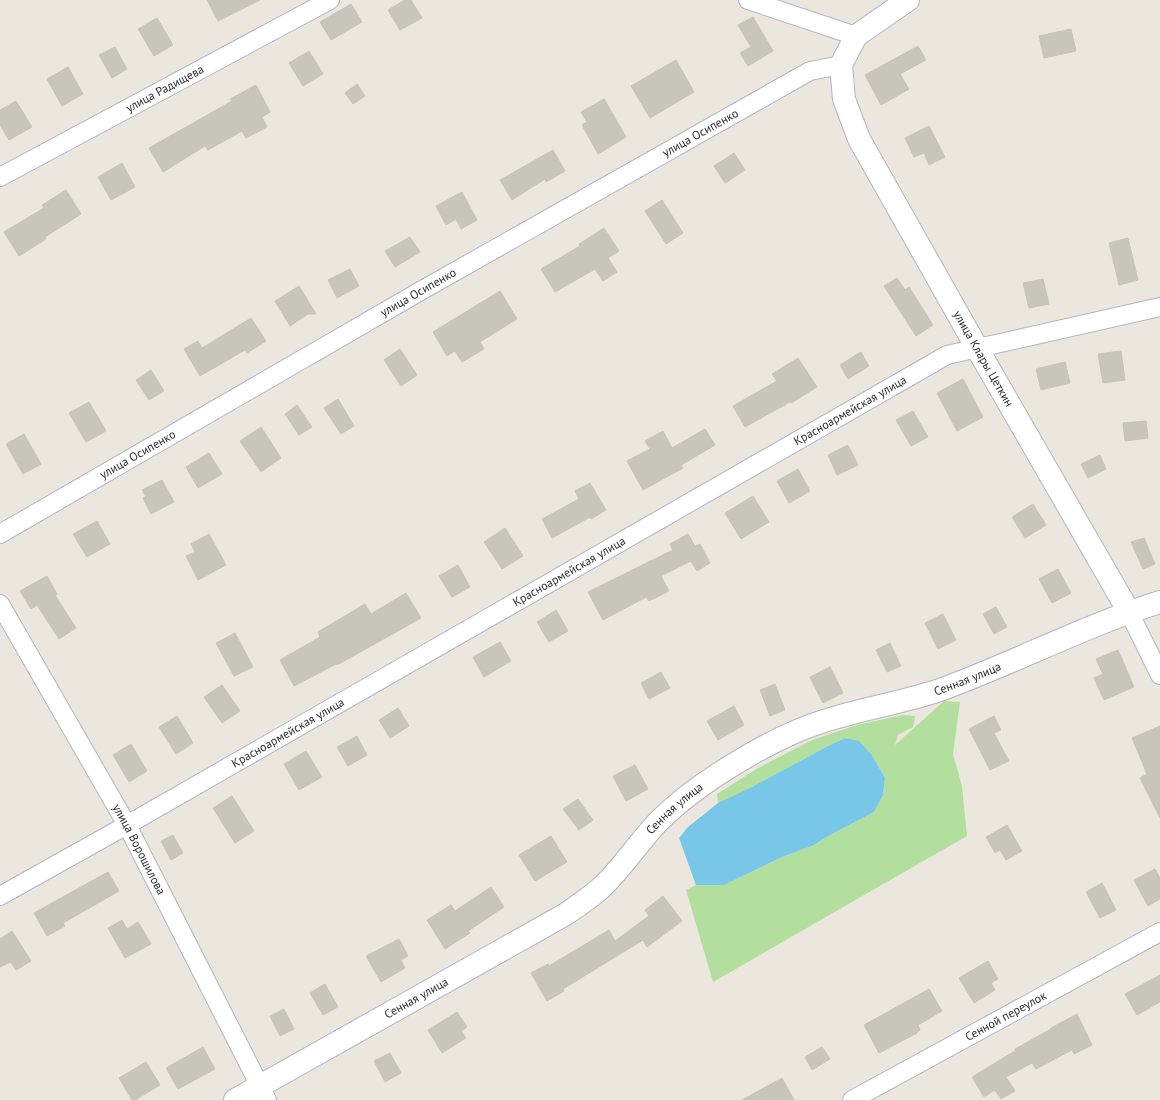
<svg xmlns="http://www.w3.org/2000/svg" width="1160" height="1100" font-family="'PT Sans',sans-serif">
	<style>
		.green { fill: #b2df9e }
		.water { fill: #78c6e8 }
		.building { fill: #c8c5bd; stroke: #c8c3b8 }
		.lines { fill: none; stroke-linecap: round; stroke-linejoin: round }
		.street-casing { stroke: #b2b4be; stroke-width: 20 }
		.secondary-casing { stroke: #b2b4be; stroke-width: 24 }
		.street { stroke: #fff; stroke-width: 18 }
		.secondary { stroke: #fff; stroke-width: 22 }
		.labels { text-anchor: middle; stroke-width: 4; stroke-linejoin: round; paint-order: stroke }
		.street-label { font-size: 12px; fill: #2b2b2b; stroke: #fff }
	</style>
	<rect width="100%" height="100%" fill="#ece7de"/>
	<!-- green -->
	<path class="green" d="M 944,701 L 960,702 L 953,754 L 962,786 L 967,836 L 713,982 L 686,890 L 696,885 L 724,885 L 782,857 L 812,846 L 830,835 L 874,812 L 883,795 L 885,778 L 872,755 L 859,741 L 845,738 L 828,746 L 735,796 L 718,803 L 717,794 L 758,768 L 812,740 L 857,725 L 903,715 L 915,716 L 913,727 L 898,735 L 895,745 Z"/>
	<!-- water -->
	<path class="water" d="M 845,738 L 859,741 L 872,755 L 885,778 L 883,795 L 874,812 L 830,835 L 812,846 L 782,857 L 724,885 L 696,885 L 679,838 L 688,827 L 718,803 L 750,788 L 828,746 Z"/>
	<!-- building -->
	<g class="building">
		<path d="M 207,0 L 260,0 L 218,21 Z"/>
		<path d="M 405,0 L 411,0 L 422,18 L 400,30 L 388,10 Z"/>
		<path d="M 351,4 L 362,22 L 331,40 L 320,22 Z"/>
		<path d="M 753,17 L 773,51 L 748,66 L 740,53 L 751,47 L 738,25 Z"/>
		<path d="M 157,18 L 173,45 L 154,56 L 138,29 Z"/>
		<path d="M 1071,29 L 1076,51 L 1044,58 L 1039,36 Z"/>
		<path d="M 918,46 L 926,60 L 900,74 L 909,89 L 881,105 L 865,75 Z"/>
		<path d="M 115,47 L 127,69 L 112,78 L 99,55 Z"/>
		<path d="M 309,51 L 323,74 L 303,86 L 289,63 Z"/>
		<path d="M 676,60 L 694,92 L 650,118 L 631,86 Z"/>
		<path d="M 68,67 L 83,94 L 62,106 L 47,79 Z"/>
		<path d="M 357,84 L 365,96 L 353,104 L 345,93 Z"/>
		<path d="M 256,85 L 270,112 L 262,117 L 267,127 L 246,138 L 242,131 L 208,150 L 205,146 L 163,172 L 149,148 L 232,101 L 230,99 Z"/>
		<path d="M 604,99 L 626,137 L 598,154 L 582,125 L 587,122 L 581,112 Z"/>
		<path d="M 16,101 L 32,127 L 9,140 L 0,125 L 0,110 Z"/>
		<path d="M 929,126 L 945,157 L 929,165 L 924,153 L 914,157 L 905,138 Z"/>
		<path d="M 553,150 L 565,171 L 546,182 L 545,179 L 512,200 L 500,180 Z"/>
		<path d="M 734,153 L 745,170 L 725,183 L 714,166 Z"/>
		<path d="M 122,163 L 135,187 L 111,200 L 98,177 Z"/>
		<path d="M 66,190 L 81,214 L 45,237 L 46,239 L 19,256 L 4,232 L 44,208 L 42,205 Z"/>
		<path d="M 462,192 L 477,220 L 461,229 L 456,219 L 446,225 L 436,206 Z"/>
		<path d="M 662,200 L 683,233 L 666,244 L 645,211 Z"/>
		<path d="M 604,228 L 619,251 L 608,258 L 617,272 L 603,281 L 595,269 L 555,292 L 541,269 L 580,246 L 579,244 Z"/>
		<path d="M 410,237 L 420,252 L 395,267 L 385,251 Z"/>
		<path d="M 1128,238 L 1138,280 L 1119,285 L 1109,243 Z"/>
		<path d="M 350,269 L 359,286 L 337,298 L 328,280 Z"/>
		<path d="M 897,278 L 905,290 L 909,287 L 933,325 L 916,336 L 884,286 Z"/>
		<path d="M 1043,279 L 1049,304 L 1029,308 L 1023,283 Z"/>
		<path d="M 299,286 L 316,314 L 308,314 L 290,326 L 275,301 Z"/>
		<path d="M 500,291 L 517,319 L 480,342 L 484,349 L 462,362 L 455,351 L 447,356 L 433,332 Z"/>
		<path d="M 251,318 L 266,341 L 247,353 L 245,350 L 200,376 L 184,349 L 198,341 L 202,348 Z"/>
		<path d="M 400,349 L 417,375 L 401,386 L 384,360 Z"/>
		<path d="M 1121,351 L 1125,380 L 1103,383 L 1098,354 Z"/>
		<path d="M 861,352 L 869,366 L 848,379 L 840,365 Z"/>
		<path d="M 798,358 L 817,387 L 791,403 L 790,402 L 745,427 L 733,406 L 777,381 L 772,374 Z"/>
		<path d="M 1065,362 L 1070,383 L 1041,390 L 1036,369 Z"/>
		<path d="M 151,370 L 164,391 L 149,400 L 136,380 Z"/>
		<path d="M 963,379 L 983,417 L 957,431 L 937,393 Z"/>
		<path d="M 338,399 L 354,426 L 341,434 L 324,408 Z"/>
		<path d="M 89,402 L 106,431 L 86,442 L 69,413 Z"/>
		<path d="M 297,405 L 312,427 L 299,435 L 285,414 Z"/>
		<path d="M 913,411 L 928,437 L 911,446 L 896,420 Z"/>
		<path d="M 1146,421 L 1148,438 L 1125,441 L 1123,423 Z"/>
		<path d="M 261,427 L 281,458 L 261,472 L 240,441 Z"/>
		<path d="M 705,429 L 715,445 L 681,465 L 683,468 L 643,490 L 627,461 L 650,449 L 645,441 L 663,431 L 672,448 Z"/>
		<path d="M 24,434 L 41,464 L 23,474 L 6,444 Z"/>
		<path d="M 848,445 L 858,465 L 837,475 L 828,455 Z"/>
		<path d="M 209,453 L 222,474 L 198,488 L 186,467 Z"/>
		<path d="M 1100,455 L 1106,469 L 1088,478 L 1081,464 Z"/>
		<path d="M 798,469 L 810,491 L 789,503 L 777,481 Z"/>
		<path d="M 162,480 L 174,502 L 151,514 L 143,498 L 146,497 L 142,490 Z"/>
		<path d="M 590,483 L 606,510 L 591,519 L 590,517 L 552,538 L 542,519 L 579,499 L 575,491 Z"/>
		<path d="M 753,496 L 769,522 L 741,539 L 725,513 Z"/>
		<path d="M 1033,504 L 1046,525 L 1025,538 L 1012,517 Z"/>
		<path d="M 97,521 L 110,544 L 87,557 L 73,534 Z"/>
		<path d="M 505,528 L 523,556 L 502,569 L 484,542 Z"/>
		<path d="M 209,534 L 226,565 L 198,580 L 186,556 L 195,552 L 191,544 Z"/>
		<path d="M 688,534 L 695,546 L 700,544 L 710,563 L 697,571 L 691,561 L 661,576 L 669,591 L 649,601 L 646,597 L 603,620 L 588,592 L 673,550 L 670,544 Z"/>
		<path d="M 1144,538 L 1155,564 L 1143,569 L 1131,542 Z"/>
		<path d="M 458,565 L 470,587 L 452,597 L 439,576 Z"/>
		<path d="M 1058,569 L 1071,593 L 1052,603 L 1039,579 Z"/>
		<path d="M 47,576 L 57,594 L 55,595 L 76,628 L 59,639 L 37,605 L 31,609 L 20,591 Z"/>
		<path d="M 406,593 L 421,618 L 337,665 L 336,664 L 294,686 L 280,660 L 320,637 L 318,632 L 365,604 L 371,614 Z"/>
		<path d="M 996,607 L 1007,627 L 994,634 L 983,614 Z"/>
		<path d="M 556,610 L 568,631 L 549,642 L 537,622 Z"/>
		<path d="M 943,614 L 956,640 L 938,649 L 925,623 Z"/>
		<path d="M 235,633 L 253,667 L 234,676 L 216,643 Z"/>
		<path d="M 500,642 L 511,661 L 484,677 L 473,657 Z"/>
		<path d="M 890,643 L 901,666 L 887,672 L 876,650 Z"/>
		<path d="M 1118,650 L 1134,687 L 1104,700 L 1094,678 L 1103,674 L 1096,659 Z"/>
		<path d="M 830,667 L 843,693 L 823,703 L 810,677 Z"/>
		<path d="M 661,672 L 670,688 L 649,699 L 641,683 Z"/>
		<path d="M 775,684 L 785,710 L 770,716 L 760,690 Z"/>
		<path d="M 222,685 L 240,711 L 222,723 L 204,697 Z"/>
		<path d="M 734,706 L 744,725 L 718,740 L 707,721 Z"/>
		<path d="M 398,708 L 409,726 L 390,738 L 379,720 Z"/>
		<path d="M 177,716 L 193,743 L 176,754 L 159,727 Z"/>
		<path d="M 994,716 L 1001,730 L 994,733 L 1009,761 L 990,770 L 969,729 Z"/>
		<path d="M 1160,726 L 1160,818 L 1140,778 L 1147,774 L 1132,738 Z"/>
		<path d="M 357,736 L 367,755 L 348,766 L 337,747 Z"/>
		<path d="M 131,744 L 147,771 L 129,782 L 113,755 Z"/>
		<path d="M 306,751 L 322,777 L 299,790 L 284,764 Z"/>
		<path d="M 635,765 L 648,789 L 626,801 L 613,776 Z"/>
		<path d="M 232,796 L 254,831 L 235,843 L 213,808 Z"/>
		<path d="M 578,799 L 593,820 L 579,830 L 563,809 Z"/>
		<path d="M 1007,825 L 1022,851 L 1006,860 L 1000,850 L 995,853 L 986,837 Z"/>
		<path d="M 173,835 L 183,853 L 171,860 L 161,841 Z"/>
		<path d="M 551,836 L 567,862 L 535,881 L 519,855 Z"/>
		<path d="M 1155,869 L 1160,878 L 1160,899 L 1148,906 L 1134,880 Z"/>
		<path d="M 108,872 L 119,891 L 63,923 L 65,926 L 47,936 L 34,913 Z"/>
		<path d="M 1102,883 L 1116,910 L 1100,918 L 1086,892 Z"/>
		<path d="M 491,887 L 504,907 L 468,931 L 470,933 L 445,949 L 427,920 L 451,905 L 455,911 Z"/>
		<path d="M 663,896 L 682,921 L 647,947 L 643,940 L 563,989 L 564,991 L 547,1001 L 531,973 L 548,964 L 549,966 L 609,930 L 615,941 L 649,916 L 645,910 Z"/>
		<path d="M 122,920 L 127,929 L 138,922 L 151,944 L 125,958 L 108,928 Z"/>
		<path d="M 12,931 L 31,961 L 16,970 L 11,962 L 0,967 L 0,939 Z"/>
		<path d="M 399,939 L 408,956 L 401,960 L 405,968 L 381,982 L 366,956 Z"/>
		<path d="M 988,961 L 998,979 L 991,983 L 995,990 L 974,1003 L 959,978 Z"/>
		<path d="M 1160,975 L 1160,1002 L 1137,1015 L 1125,994 Z"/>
		<path d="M 325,984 L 338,1007 L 323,1015 L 310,993 Z"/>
		<path d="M 929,989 L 942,1011 L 918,1025 L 920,1030 L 917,1032 L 917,1033 L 879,1053 L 864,1025 Z"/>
		<path d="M 284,1009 L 294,1029 L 280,1036 L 270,1016 Z"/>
		<path d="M 457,1012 L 467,1027 L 461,1031 L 466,1038 L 442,1053 L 428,1030 Z"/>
		<path d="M 1077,1014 L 1092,1045 L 1074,1054 L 1072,1050 L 1036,1069 L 1032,1063 L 1006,1077 L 1015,1091 L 1001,1099 L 995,1090 L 984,1097 L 972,1077 L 1015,1051 L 1015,1049 L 1051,1029 L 1051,1028 Z"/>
		<path d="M 203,1047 L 215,1069 L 178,1089 L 166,1068 Z"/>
		<path d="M 822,1047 L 830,1059 L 812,1070 L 805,1057 Z"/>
		<path d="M 390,1053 L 401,1073 L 385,1082 L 374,1061 Z"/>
		<path d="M 146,1062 L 160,1085 L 135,1100 L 132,1100 L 119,1078 Z"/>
		<path d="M 782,1078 L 794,1100 L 742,1100 Z"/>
	</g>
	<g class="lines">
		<!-- street casing -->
		<g class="street-casing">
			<g id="street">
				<path d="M 748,0 L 856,36"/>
				<path id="s1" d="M 0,177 L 330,0"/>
				<path id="s2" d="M 0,534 L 424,289 L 810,71 L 841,65"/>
				<path id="s3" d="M 0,604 L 127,825 L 267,1100"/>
				<path d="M 1129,612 L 1160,675"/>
				<path id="s4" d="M 0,896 L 127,825 L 947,355 L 1160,307"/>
				<path id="s5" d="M 852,1100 L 1160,932"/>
			</g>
		</g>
		<!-- secondary casing -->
		<g class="secondary-casing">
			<g id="secondary">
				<path id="s6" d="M 908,0 L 856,36 L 841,65 L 844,99 L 859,139 L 977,348 L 1129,612"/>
				<path id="s7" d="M 235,1100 L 566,914 C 579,905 591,897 602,887 C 623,867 638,843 658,822 C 680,800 705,782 731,766 C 760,748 792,731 824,721 C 861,709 900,703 937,691 C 1012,664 1084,626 1160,602"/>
			</g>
		</g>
		<!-- street -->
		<use href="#street" class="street"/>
		<!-- secondary -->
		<use href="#secondary" class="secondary"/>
	</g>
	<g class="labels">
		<!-- street labels -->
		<g class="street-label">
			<text dy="4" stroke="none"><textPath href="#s1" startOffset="187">улица Радищева</textPath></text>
			<text dy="4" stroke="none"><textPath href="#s2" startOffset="807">улица Осипенко</textPath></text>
			<text dy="4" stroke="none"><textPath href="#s2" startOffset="483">улица Осипенко</textPath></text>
			<text dy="4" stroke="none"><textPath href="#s6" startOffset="425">улица Клары Цеткин</textPath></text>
			<text dy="4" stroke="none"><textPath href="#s4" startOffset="979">Красноармейская улица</textPath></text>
			<text dy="4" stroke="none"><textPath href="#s2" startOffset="159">улица Осипенко</textPath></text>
			<text dy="4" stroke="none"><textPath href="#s4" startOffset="655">Красноармейская улица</textPath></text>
			<text dy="4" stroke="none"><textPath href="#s7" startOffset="856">Сенная улица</textPath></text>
			<text dy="4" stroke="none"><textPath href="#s4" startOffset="331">Красноармейская улица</textPath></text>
			<text dy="4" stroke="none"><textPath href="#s7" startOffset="532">Сенная улица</textPath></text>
			<text dy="4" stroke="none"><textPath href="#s3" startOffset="282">улица Ворошилова</textPath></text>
			<text dy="4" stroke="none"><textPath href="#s7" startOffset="208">Сенная улица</textPath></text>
			<text dy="4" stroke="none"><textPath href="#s5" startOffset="175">Сенной переулок</textPath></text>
		</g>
	</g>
</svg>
